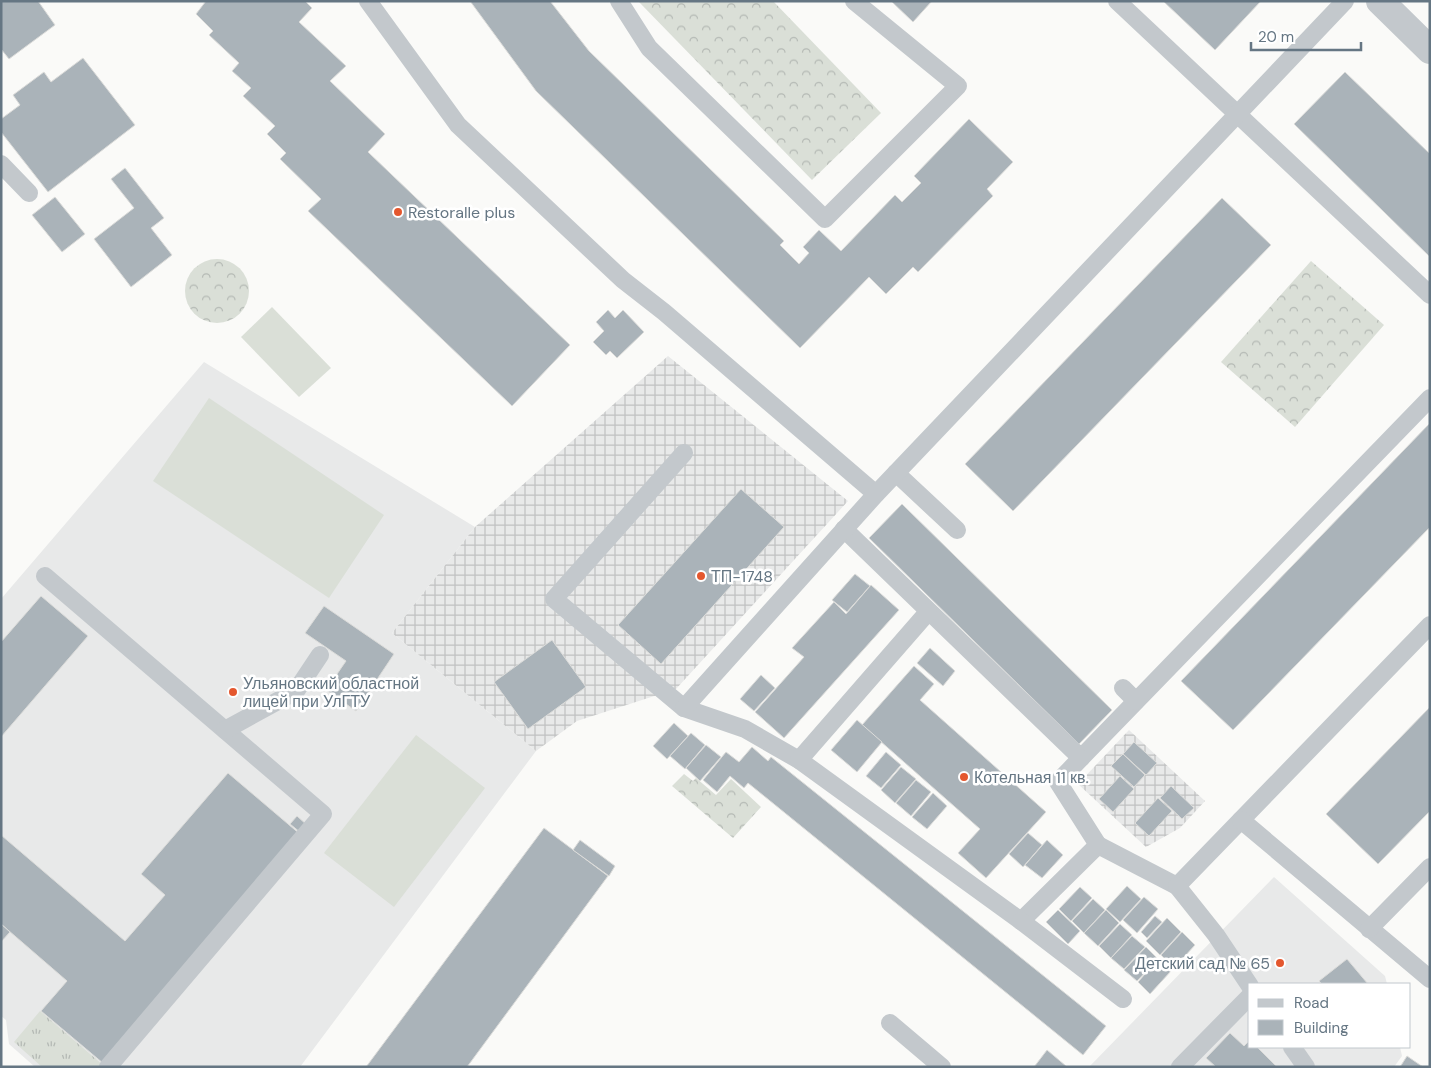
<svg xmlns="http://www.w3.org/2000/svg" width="1431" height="1068" font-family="'DM Sans',sans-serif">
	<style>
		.built { fill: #e8e9e9 }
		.industrial { fill: url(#industrial-grid) }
		.grass { fill: url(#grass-tufts) }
		.forest { fill: url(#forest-crowns) }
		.pitch { fill: #dadfd7 }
		.building { fill: #aab3b9; stroke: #dcdcda }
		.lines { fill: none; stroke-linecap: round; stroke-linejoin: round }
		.service { stroke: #c3c8cc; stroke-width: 18 }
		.minor { stroke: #c3c8cc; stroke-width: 28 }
		.poi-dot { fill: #e4572e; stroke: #fff; stroke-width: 2 }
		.labels { text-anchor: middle; stroke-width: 5; stroke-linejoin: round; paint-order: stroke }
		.poi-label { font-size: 16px; fill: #657683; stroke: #fff; text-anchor: start }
	</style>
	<defs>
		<pattern id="industrial-grid" width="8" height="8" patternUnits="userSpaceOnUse" patternTransform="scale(1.25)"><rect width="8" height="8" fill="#e8e9e9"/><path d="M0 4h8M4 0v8" fill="none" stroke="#c0c1c2"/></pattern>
		<pattern id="grass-tufts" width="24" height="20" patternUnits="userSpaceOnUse" patternTransform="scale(1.25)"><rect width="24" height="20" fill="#dadfd7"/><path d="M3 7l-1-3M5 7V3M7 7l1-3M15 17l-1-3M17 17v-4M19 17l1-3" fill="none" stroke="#b4b9b4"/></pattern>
		<pattern id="forest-crowns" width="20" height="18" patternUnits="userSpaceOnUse" patternTransform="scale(1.25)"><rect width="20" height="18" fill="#dadfd7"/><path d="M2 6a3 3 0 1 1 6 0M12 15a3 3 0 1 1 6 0" fill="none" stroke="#b4b9b4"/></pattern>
	</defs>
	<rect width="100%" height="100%" fill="#fafaf8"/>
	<!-- built -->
	<g class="built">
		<path d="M 204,362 L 475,527 L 392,633 L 536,751 L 300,1067 L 35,1067 L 9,1044 L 6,1020 L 1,1016 L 1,599 Z"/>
		<path d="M 1274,877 L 1385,976 L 1387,984 L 1250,984 L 1250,1047 L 1400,1047 L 1402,1056 L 1394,1067 L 1089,1067 Z"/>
	</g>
	<!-- industrial -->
	<g class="industrial">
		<path d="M 668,356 L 848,501 L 676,689 L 577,721 L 536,751 L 392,633 L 475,527 Z"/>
		<path d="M 1129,730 L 1205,801 L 1180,828 L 1146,847 L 1078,784 Z"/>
	</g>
	<!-- grass -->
	<path class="grass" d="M 40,1011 L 103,1065 L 101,1067 L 42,1067 L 14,1042 Z"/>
	<!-- forest -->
	<g class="forest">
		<path d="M 773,1 L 881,113 L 812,180 L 639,2 Z"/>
		<circle cx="217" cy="291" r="32"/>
		<path d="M 1311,261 L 1384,325 L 1295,427 L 1221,362 Z"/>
		<path d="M 684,774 L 693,781 L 696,778 L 716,795 L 731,779 L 761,807 L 733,838 L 672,786 Z"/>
	</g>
	<!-- pitch -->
	<g class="pitch">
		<path d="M 272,307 L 331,368 L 299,397 L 241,337 Z"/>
		<path d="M 209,398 L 384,515 L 329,598 L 153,481 Z"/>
		<path d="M 416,735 L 485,788 L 394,907 L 324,853 Z"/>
	</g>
	<!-- building -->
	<g class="building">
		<path d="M 1,1 L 38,1 L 55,25 L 9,59 L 1,49 Z"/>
		<path d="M 206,1 L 305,1 L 312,8 L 299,22 L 346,66 L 330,81 L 385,134 L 368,152 L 570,345 L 512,406 L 308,211 L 321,199 L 280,159 L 286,153 L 267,134 L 275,126 L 243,96 L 251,88 L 232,71 L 239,63 L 209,35 L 213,31 L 196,14 Z"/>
		<path d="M 470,1 L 550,1 L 589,51 L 784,241 L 780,245 L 799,264 L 809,253 L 803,247 L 819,230 L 841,251 L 895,195 L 902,202 L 921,183 L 914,176 L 969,119 L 1013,162 L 987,189 L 993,196 L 918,272 L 913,267 L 886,294 L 869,277 L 800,348 L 536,91 Z"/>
		<path d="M 891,1 L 932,1 L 913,22 Z"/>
		<path d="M 1163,1 L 1261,1 L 1215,50 Z"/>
		<path d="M 83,58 L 135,125 L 48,192 L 1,132 L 1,119 L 20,105 L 13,95 L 44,72 L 51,82 Z"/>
		<path d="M 1345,72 L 1430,154 L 1430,257 L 1294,124 Z"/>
		<path d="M 125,168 L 164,218 L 151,228 L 172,255 L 131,287 L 94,239 L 134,208 L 111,179 Z"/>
		<path d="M 55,197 L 85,234 L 62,252 L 32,215 Z"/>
		<path d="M 1222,198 L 1271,245 L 1013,511 L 965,464 Z"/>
		<path d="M 608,310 L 615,318 L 623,310 L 644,332 L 617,358 L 610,351 L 606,355 L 593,342 L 604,331 L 596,322 Z"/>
		<path d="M 1430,423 L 1430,527 L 1233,730 L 1181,681 Z"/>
		<path d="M 741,489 L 784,527 L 661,664 L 618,625 Z"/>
		<path d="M 902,504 L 1112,710 L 1079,744 L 869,538 Z"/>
		<path d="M 855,574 L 870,586 L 847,612 L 832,600 Z"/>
		<path d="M 871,585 L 899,610 L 784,738 L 755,712 L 804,657 L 792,648 L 834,602 L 846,614 Z"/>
		<path d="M 41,596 L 88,636 L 1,737 L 1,642 Z"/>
		<path d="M 324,606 L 394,654 L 356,711 L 326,690 L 346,661 L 305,633 Z"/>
		<path d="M 552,640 L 586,687 L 528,729 L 494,682 Z"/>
		<path d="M 930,648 L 955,671 L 943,686 L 917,663 Z"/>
		<path d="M 914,666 L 934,684 L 920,700 L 1046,812 L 986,878 L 958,853 L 980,829 L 862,725 Z"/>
		<path d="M 761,675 L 775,688 L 754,711 L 740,699 Z"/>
		<path d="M 1430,707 L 1430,811 L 1378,864 L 1326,814 Z"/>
		<path d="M 857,720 L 882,742 L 857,772 L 831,750 Z"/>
		<path d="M 674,723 L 688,736 L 667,759 L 653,746 Z"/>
		<path d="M 691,733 L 705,745 L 685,769 L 670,756 Z"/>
		<path d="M 1134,742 L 1157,763 L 1146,775 L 1123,754 Z"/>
		<path d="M 706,745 L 721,757 L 700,781 L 686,768 Z"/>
		<path d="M 752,747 L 768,761 L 771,757 L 1106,1026 L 1083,1055 L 748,783 L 744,788 L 730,776 L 717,792 L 703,780 L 726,752 L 739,762 Z"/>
		<path d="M 886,752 L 901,765 L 881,788 L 866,776 Z"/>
		<path d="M 1123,754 L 1145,775 L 1134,787 L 1111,766 Z"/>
		<path d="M 901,767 L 916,779 L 895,803 L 881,790 Z"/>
		<path d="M 228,773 L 301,835 L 104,1064 L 41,1011 L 67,981 L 1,924 L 1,835 L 125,941 L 165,895 L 141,874 Z"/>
		<path d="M 1120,776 L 1134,789 L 1113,812 L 1099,799 Z"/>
		<path d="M 916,780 L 931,792 L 911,816 L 896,803 Z"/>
		<path d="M 1171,786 L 1194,808 L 1182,819 L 1160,798 Z"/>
		<path d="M 933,793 L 947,806 L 927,829 L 912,817 Z"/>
		<path d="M 1158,798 L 1172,811 L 1149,836 L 1135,823 Z"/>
		<path d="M 297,816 L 308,826 L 301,833 L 290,824 Z"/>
		<path d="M 544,828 L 608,876 L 467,1067 L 366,1067 Z"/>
		<path d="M 1028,833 L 1042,845 L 1023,867 L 1009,854 Z"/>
		<path d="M 580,840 L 615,866 L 609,876 L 573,850 Z"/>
		<path d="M 1047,840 L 1063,855 L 1042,878 L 1025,865 Z"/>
		<path d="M 1127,886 L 1141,899 L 1120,922 L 1106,909 Z"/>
		<path d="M 1080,887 L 1092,898 L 1071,921 L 1059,909 Z"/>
		<path d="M 1144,897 L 1158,909 L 1137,933 L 1123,920 Z"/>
		<path d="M 1093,899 L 1105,910 L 1084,933 L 1072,921 Z"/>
		<path d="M 1058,910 L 1080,931 L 1068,944 L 1046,922 Z"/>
		<path d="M 1106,910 L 1119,923 L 1098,946 L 1084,933 Z"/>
		<path d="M 1155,916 L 1162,922 L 1147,938 L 1141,932 Z"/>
		<path d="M 1167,918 L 1181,932 L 1160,955 L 1146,941 Z"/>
		<path d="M 1,924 L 10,932 L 1,942 Z"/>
		<path d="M 1120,924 L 1132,935 L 1111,958 L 1099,946 Z"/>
		<path d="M 1182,932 L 1195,945 L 1174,968 L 1161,955 Z"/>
		<path d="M 1132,936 L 1145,947 L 1124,969 L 1111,958 Z"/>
		<path d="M 1146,947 L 1158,959 L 1137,981 L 1124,970 Z"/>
		<path d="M 1158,959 L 1171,971 L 1150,994 L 1138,982 Z"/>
		<path d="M 1347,959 L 1368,984 L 1322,984 L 1319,981 Z"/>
		<path d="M 1230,1033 L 1244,1046 L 1250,1040 L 1250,1047 L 1257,1047 L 1277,1067 L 1216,1067 L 1206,1058 Z"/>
		<path d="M 1047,1050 L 1066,1066 L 1065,1067 L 1034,1067 Z"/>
		<path d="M 1407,1056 L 1423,1067 L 1400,1067 Z"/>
	</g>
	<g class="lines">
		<!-- service -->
		<g class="service">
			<path d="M 368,1 L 458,125 L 623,280 L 664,312 L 876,494"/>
			<path d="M 619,1 L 649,48 L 825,219 L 958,86 L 854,1"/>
			<path d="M 1117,1 L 1430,295"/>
			<path d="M 1,164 L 29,193"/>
			<path d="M 684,453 L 554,599 L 684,708 L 745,729 L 799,760 L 1021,921 L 1098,845 L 1177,886 L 1430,625"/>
			<path d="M 896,473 L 957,530"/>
			<path d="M 844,529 L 1081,758 L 1430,398"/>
			<path d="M 45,576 L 323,814 L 108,1067"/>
			<path d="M 1123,688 L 1136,701"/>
			<path d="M 684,708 L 876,494 L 1345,1"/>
			<path d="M 225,730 L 296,691 L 320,655"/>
			<path d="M 1081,758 L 1058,782 L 1098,845"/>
			<path d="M 799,760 L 928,612"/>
			<path d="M 1241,820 L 1430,979"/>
			<path d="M 1177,886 L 1216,935 L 1250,986"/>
			<path d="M 1021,921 L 1123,999"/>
			<path d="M 1369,929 L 1430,867"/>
			<path d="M 890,1023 L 942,1067"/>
			<path d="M 1292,1047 L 1306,1067"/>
			<path d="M 1180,1067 L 1250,996"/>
		</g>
		<!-- minor -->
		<path class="minor" d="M 1380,1 L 1430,50"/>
	</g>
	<!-- markers -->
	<g class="poi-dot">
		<circle cx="398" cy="212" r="5"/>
		<circle cx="701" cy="576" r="5"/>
		<circle cx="233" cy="692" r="5"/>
		<circle cx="964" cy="777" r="5"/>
		<circle cx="1280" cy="963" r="5"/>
	</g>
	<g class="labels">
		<!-- poi labels -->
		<g class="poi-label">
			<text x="408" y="218">Restoralle plus</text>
			<text x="711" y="582">ТП-1748</text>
			<text x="243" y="689">Ульяновский областной<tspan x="243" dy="18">лицей при УлГТУ</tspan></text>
			<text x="974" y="783">Котельная 11 кв.</text>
			<text x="1270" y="969" text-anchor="end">Детский сад № 65</text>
		</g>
	</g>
	<!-- border -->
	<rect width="1431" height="1068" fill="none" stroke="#657683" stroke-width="5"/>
	<!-- legend -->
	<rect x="1248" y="983" width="162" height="65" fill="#ffffff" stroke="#c1c8cd"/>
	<rect x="1258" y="999" width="25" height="8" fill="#c3c8cc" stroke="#c1c8cd"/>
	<text x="1294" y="1008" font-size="15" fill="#657683">Road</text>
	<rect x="1258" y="1020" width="25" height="15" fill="#aab3b9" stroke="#c1c8cd"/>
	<text x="1294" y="1033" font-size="15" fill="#657683">Building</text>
	<!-- scale -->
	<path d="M1251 42v8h110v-8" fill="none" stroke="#657683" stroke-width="2.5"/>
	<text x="1258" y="42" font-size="15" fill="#657683" stroke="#ffffff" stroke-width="4" paint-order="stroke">20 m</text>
</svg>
